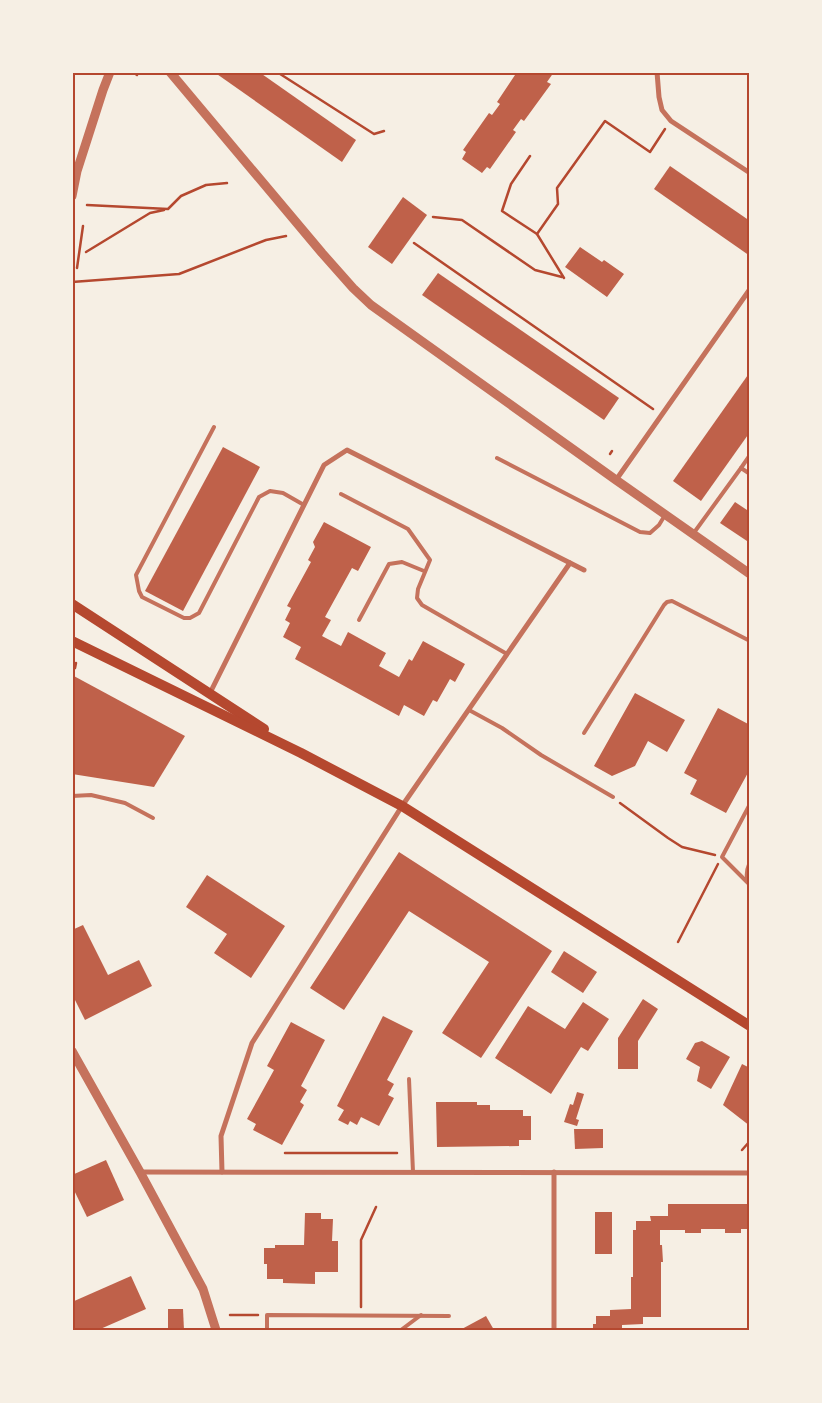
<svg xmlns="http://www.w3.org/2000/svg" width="822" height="1403" font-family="Ubuntu,sans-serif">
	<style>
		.building { fill: #bf614a }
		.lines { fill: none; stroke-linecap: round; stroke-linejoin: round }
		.path { stroke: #b5482f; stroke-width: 2.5 }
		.service { stroke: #c5725c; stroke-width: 4 }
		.minor { stroke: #c5725c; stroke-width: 5 }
		.tertiary { stroke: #c5725c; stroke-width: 9 }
		.secondary { stroke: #b5482f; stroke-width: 10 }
		.neatline { fill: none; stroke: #b5482f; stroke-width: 2 }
	</style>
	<rect width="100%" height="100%" fill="#f6efe4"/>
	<!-- building -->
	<g class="building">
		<path d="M 214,72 L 259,72 L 356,140 L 342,162 Z"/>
		<path d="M 517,72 L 554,72 L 547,82 L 551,84 L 524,121 L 521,119 L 513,130 L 516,132 L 490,169 L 487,167 L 482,173 L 462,159 L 466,152 L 463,150 L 489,113 L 492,115 L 500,104 L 497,102 Z"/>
		<path d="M 670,166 L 750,221 L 750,256 L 654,189 Z"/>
		<path d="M 403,197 L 427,215 L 392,264 L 368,247 Z"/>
		<path d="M 580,247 L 602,262 L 604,260 L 624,274 L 607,297 L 565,267 Z"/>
		<path d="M 438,273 L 619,398 L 604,420 L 422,295 Z"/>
		<path d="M 750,372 L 750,432 L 701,501 L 673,481 Z"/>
		<path d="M 223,447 L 260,467 L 183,611 L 145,591 Z"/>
		<path d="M 735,502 L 750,512 L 750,543 L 720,523 Z"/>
		<path d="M 324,522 L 371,547 L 358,571 L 352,568 L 325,617 L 331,620 L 322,636 L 341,646 L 348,632 L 386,653 L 379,666 L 399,677 L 409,659 L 412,661 L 423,641 L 465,664 L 455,682 L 450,679 L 437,702 L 433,700 L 424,716 L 404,705 L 399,716 L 295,659 L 301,647 L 283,637 L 290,623 L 285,620 L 291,608 L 287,606 L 311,562 L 308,560 L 315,547 L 313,542 Z"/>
		<path d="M 72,675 L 185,736 L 154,787 L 72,774 Z"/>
		<path d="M 635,693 L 685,720 L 667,752 L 648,741 L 635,766 L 612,776 L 594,766 Z"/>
		<path d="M 718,708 L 750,725 L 750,769 L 726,813 L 690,794 L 697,780 L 684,773 Z"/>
		<path d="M 399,852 L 552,951 L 481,1058 L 442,1033 L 489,962 L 409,911 L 344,1010 L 310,988 Z"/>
		<path d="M 207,875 L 285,926 L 251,978 L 214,953 L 227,934 L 186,907 Z"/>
		<path d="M 83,925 L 108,975 L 139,960 L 152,986 L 85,1020 L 72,994 L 72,930 Z"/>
		<path d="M 564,951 L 597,972 L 583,993 L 551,972 Z"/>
		<path d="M 643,999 L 658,1009 L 638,1041 L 638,1069 L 618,1069 L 618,1038 Z"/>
		<path d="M 583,1002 L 609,1019 L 588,1051 L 581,1047 L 551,1094 L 495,1058 L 528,1006 L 565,1029 Z"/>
		<path d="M 383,1016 L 413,1031 L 387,1080 L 394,1084 L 388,1095 L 394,1098 L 379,1126 L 361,1117 L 357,1125 L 350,1121 L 348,1125 L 338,1120 L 344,1110 L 337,1106 Z"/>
		<path d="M 291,1022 L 325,1040 L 301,1086 L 307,1090 L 300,1102 L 304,1105 L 282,1145 L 253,1130 L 256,1124 L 247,1119 L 274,1070 L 267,1066 Z"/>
		<path d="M 702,1041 L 730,1057 L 711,1089 L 697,1081 L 700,1067 L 686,1059 L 695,1043 Z"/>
		<path d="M 742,1064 L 750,1068 L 750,1126 L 723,1105 Z"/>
		<path d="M 577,1092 L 584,1094 L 576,1119 L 579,1120 L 577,1126 L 564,1122 L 570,1104 L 573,1105 Z"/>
		<path d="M 436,1102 L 477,1102 L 477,1105 L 490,1105 L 490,1110 L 523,1110 L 523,1116 L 531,1116 L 531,1140 L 519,1140 L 519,1146 L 437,1147 Z"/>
		<path d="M 574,1129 L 603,1129 L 603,1148 L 575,1149 Z"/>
		<path d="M 106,1160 L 124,1200 L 87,1217 L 72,1186 L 72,1175 Z"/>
		<path d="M 668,1204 L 750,1204 L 750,1229 L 741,1229 L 741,1233 L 725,1233 L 725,1229 L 701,1229 L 701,1233 L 685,1233 L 685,1230 L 660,1230 L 660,1245 L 662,1245 L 663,1262 L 661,1262 L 661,1317 L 643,1317 L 643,1324 L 622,1325 L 622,1330 L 593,1330 L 593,1324 L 596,1324 L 596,1316 L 610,1316 L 610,1310 L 631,1309 L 631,1277 L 633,1277 L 633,1230 L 636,1230 L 636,1221 L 651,1221 L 650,1216 L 668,1216 Z"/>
		<rect x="595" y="1212" width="17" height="42"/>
		<path d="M 305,1213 L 321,1213 L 321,1219 L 333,1219 L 332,1241 L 338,1241 L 338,1272 L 315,1272 L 315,1284 L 283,1283 L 283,1279 L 267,1279 L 267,1264 L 264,1264 L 264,1248 L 275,1248 L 275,1245 L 304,1245 Z"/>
		<path d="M 131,1276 L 146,1309 L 98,1330 L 72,1330 L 72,1302 Z"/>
		<path d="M 168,1309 L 183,1309 L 184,1330 L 168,1330 Z"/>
		<path d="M 486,1316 L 494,1330 L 460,1330 Z"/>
	</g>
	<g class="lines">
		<!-- path -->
		<g class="path">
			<path d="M 133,72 L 137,75"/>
			<path d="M 277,72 L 374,134 L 384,131"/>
			<path d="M 530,156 L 511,184 L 502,211 L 537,234 L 564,278"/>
			<path d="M 87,205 L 168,209 L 181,196 L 206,185 L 227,183"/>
			<path d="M 433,217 L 462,220 L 535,270 L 562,277"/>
			<path d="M 537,234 L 558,204 L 557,188 L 605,121 L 650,152 L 665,129"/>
			<path d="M 414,243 L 653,409"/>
			<path d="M 86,252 L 150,213 L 164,210"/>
			<path d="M 77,268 L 83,226"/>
			<path d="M 72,282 L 179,274 L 266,240 L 286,236"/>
			<path d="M 610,454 L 612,451"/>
			<path d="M 72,667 L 75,668 L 76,663"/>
			<path d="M 620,803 L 668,838 L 682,847 L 715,855"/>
			<path d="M 678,942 L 718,864"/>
			<path d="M 742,1150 L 750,1141"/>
			<path d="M 285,1153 L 397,1153"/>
			<path d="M 361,1307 L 361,1240 L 376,1207"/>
			<path d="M 230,1315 L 258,1315"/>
		</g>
		<!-- service -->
		<g class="service">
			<path d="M 214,427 L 136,575 L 139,591 L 142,597 L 184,618 L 190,618 L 199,613 L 259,497 L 270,491 L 283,493 L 304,505"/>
			<path d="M 497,458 L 640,532 L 650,533 L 659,525 L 665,515"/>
			<path d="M 741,468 L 750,455"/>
			<path d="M 341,494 L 408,529 L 430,560 L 418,589 L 417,598 L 422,605 L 507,654"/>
			<path d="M 693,534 L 741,468 L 750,474"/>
			<path d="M 359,620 L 389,564 L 402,562 L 424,571"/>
			<path d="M 469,710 L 502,728 L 541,755 L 613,797"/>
			<path d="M 584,733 L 664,605 L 667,602 L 672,601 L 750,641"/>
			<path d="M 72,796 L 91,795 L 125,803 L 153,818"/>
			<path d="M 747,882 L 722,857 L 750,804"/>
			<path d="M 409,1079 L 413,1172"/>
			<path d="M 267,1330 L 267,1315 L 449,1316"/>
			<path d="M 401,1330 L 421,1315"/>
		</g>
		<!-- minor -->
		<g class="minor">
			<path d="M 657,72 L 659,97 L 662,110 L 671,121 L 750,173"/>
			<path d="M 616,480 L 750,289"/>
			<path d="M 210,693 L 324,465 L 347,450 L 584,570"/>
			<path d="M 750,863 C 747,870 746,879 750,886"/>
			<path d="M 140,1172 L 750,1173"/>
			<path d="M 222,1172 L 221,1136 L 252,1043 L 402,806 L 570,563"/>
			<path d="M 554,1172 L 554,1330"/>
		</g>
		<!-- tertiary -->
		<g class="tertiary">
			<path d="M 170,72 L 322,253 L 353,288 L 371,305 L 616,480 L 750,574"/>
			<path d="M 72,196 L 77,171 L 103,90 L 110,72"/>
			<path d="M 72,1051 L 140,1172 L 203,1289 L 216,1330"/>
		</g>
		<!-- secondary -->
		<g class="secondary">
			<path d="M 72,604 L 264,729"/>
			<path d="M 72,641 L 301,753 L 402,806 L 750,1026"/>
		</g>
	</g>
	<!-- border -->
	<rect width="822" height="1403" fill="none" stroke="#f6efe4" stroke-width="148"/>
	<rect x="74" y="74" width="674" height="1255" class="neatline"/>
</svg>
